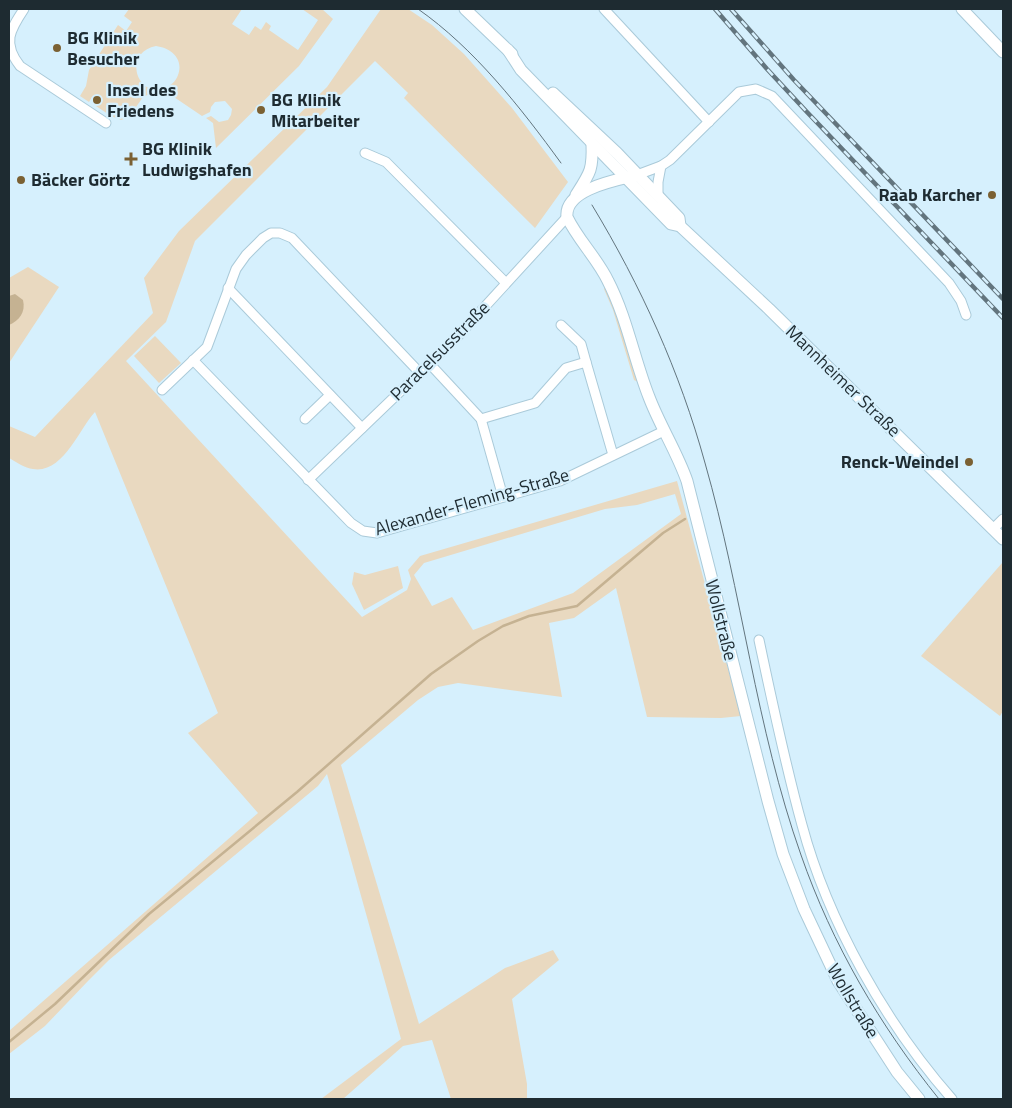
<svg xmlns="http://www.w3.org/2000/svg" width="1012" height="1108" font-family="'Titillium Web',sans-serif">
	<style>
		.green { fill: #e9d9c0; fill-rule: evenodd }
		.water { fill: #c5b292 }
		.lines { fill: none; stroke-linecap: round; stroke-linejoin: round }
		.stream { stroke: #c5b292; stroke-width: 2.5 }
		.minor-casing { stroke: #aacad9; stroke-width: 11 }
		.tertiary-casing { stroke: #aacad9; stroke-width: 13 }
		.minor { stroke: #fff; stroke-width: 9 }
		.tertiary { stroke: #fff; stroke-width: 11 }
		.tram { stroke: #63757e; stroke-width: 1 }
		.rail-casing { stroke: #63757e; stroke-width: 4.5 }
		.rail { stroke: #d6f0fd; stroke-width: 2.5; stroke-dasharray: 8; stroke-linecap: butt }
		.poi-dot { fill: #7b6133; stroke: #d6f0fd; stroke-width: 2 }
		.labels { text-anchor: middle; stroke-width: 4.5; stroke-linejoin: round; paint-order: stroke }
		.poi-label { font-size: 18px; font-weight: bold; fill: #1e2b31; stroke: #d6f0fd; text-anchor: start }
		.street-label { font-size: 18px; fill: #1e2b31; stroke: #d6f0fd }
	</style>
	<rect width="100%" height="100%" fill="#d6f0fd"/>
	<!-- green -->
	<g class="green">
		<path d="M 129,9 L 242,9 L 232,24 L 249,35 L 255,26 L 261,30 L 266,22 L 271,26 L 269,30 L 298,50 L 318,20 L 302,9 L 322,9 L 333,19 L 299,66 L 216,148 L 213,123 L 206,118 L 211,116 L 219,122 L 228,120 L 231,115 L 232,109 L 225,101 L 215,102 L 211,107 L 210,112 L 202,116 L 168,93 L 156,91 L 143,97 L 129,117 L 121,120 L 111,116 L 96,106 L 99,101 L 99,98 L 96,96 L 92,97 L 89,102 L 80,96 L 86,86 L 89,70 L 118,25 L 126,31 L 132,22 L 124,16 ZM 156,46 C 171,48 184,59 178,75 C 176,81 171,86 164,88 C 137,98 122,53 156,46 Z"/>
		<path d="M 381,9 L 408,9 L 432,25 L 464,54 L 512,108 L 568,182 L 535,228 L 404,98 L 408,93 L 375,61 L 195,241 L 166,322 L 126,361 L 362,617 L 407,590 L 411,579 L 408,570 L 420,556 L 677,481 L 741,716 L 721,718 L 647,717 L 616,588 L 574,618 L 549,623 L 562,697 L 458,683 L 438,687 L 418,700 L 341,765 L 419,1024 L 505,968 L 553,950 L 559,960 L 512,999 L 527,1084 L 527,1099 L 451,1099 L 432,1040 L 403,1046 L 343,1099 L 321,1099 L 401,1039 L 327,774 L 318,786 L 109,960 L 88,981 L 45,1026 L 9,1054 L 9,1031 L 258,813 L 188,733 L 218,713 L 95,412 C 79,429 63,474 33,469 C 25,468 16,462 9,458 L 9,426 L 35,437 L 153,313 L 144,278 L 179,231 L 327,87 ZM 675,494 L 681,514 L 573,593 L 473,630 L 452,597 L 432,606 L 414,575 L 424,563 L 605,509 L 637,505 Z"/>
		<path d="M 28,267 L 59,287 L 9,363 L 9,278 Z"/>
		<path d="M 605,286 L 616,309 L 638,382 L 634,380 L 613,310 L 604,289 Z"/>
		<path d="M 155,336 L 181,363 L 159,383 L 134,356 Z"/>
		<path d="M 1003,562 L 1003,711 L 1000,716 L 921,656 Z"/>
		<path d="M 398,566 L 403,588 L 364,610 L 352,584 L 354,572 L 365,575 Z"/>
	</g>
	<!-- water -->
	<path class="water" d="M 15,294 L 23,300 C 26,312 19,321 9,325 L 9,296 Z"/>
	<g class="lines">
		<!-- stream -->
		<path class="stream" d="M 9,1042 L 55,1004 L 149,914 L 297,792 L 431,674 L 478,641 L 503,626 L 529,616 L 577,606 L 663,533 L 685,519"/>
		<!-- minor casing -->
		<g class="minor-casing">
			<g id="minor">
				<path d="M 24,9 C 10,30 2,43 20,66 L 106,123"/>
				<path d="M 604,9 L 709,122"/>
				<path d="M 365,153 L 386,162 L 506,283"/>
				<path d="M 637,175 L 661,166 L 670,160 L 739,92 L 756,89 L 772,96 L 949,283 L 961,301 L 966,315"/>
				<path d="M 658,196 L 658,182 L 661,166"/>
				<path d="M 228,288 L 362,428"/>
				<path d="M 561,325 L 581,344 L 586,362"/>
				<path d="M 193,360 L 351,523 L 363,531 L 377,533 L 560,481 L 664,431"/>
				<path d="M 429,363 L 481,419 L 503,497"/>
				<path d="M 162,390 L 207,347 L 236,269 L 246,255 L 263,238 L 271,233 L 280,233 L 292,238 L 420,373"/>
				<path d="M 305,419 L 330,395"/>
				<path d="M 481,419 L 535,403 L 566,368 L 586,362 L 613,455"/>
				<path d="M 308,480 L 458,336 L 567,217"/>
				<path d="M 993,529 L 1003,519"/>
				<path d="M 759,640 C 772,701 785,764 802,825 C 828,922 886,1024 952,1099"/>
			</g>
		</g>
		<!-- tertiary casing -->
		<g class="tertiary-casing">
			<g id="tertiary">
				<path d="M 465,9 L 512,54"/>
				<path d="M 962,9 L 1003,52"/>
				<path d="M 508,50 L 521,70 L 671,224 L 680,226 L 769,309 L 1003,539"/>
				<path d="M 553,93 L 617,153 L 679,218 L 680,226"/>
				<path d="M 637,175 C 617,180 564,189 567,217 C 578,240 597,258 608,281 C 627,318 634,359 649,397 C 660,426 677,452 687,481 L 768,801 L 783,854 L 804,909 L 838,981 L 897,1072 L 919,1099"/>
				<path d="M 576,195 C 590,173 593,170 592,144"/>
			</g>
		</g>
		<!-- minor -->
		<use href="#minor" class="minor"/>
		<!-- tertiary -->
		<use href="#tertiary" class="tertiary"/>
		<!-- tram -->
		<g class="tram">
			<path d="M 418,9 C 474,48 521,108 561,163"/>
			<path d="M 592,205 C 641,286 680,372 705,463 C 742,592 756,728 801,855 C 832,944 880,1026 939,1099"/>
		</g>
		<!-- rail casing -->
		<g class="rail-casing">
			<g id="rail">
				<path d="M 715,9 L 767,69 L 806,111 L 1003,318"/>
				<path d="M 731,9 L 794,80 L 1003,299"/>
			</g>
		</g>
		<!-- rail -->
		<use href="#rail" class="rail"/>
	</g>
	<!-- markers -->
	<g class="poi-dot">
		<circle cx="57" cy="48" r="5"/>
		<circle cx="97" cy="100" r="5"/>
		<circle cx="261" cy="110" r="5"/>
		<path d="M128.5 151.5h5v5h5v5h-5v5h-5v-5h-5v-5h5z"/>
		<circle cx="21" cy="180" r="5"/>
		<circle cx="992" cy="195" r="5"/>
		<circle cx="969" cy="462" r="5"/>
	</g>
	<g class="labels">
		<!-- poi labels -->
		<g class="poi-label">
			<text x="67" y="44">BG Klinik<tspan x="67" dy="21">Besucher</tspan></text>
			<text x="107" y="96">Insel des<tspan x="107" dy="21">Friedens</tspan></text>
			<text x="271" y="106">BG Klinik<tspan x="271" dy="21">Mitarbeiter</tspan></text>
			<text x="142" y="155">BG Klinik<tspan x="142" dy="21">Ludwigshafen</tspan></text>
			<text x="31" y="186">Bäcker Görtz</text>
			<text x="982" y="201" text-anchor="end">Raab Karcher</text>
			<text x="959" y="468" text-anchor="end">Renck-Weindel</text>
		</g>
		<!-- street labels -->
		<g class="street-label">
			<text transform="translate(440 351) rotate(-45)" y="6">Paracelsusstraße</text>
			<text transform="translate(843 381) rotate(44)" y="6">Mannheimer Straße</text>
			<text transform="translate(472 502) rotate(-16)" y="6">Alexander-Fleming-Straße</text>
			<text transform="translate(721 620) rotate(76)" y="6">Wollstraße</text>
			<text transform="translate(853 1001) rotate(59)" y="6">Wollstraße</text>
		</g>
	</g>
	<!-- border -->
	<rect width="1012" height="1108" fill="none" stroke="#1e2b31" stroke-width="20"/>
</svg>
